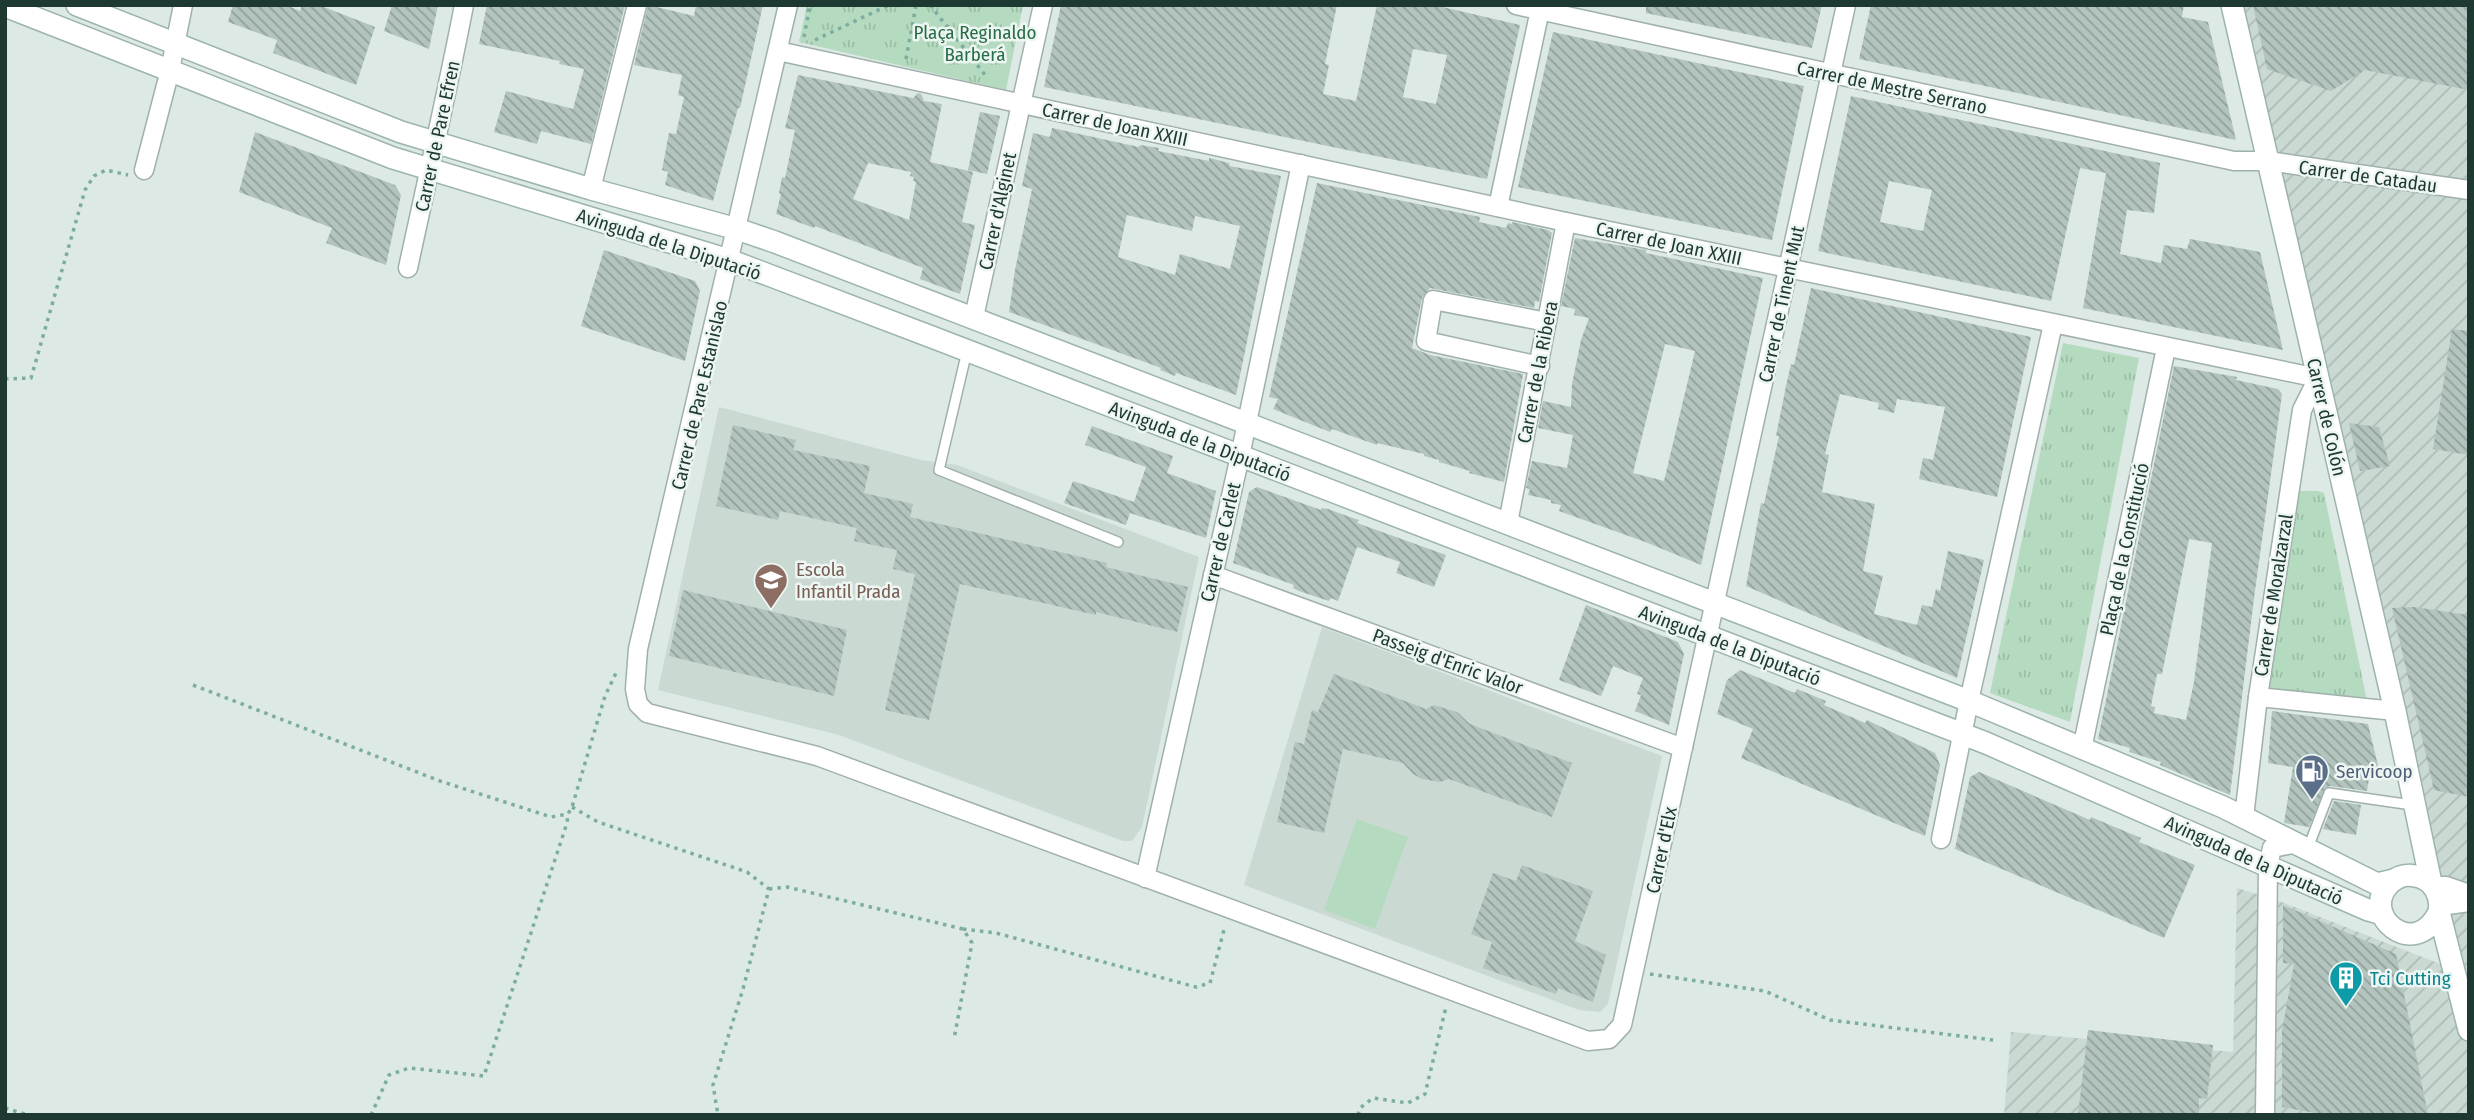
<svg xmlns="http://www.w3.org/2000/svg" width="2474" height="1120" font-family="'Fira Sans Condensed',sans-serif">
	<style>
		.built { fill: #cbd9d3 }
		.industrial { fill: url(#industrial-furrows) }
		.park { fill: url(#park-tufts) }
		.pitch { fill: #b4dbc0 }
		.building { fill: url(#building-back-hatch); fill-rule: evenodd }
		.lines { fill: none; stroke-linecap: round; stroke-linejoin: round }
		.lane-casing { stroke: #a0b0ab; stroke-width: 12 }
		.street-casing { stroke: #a0b0ab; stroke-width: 21 }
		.secondary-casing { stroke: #9cb5ac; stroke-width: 24 }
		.path { stroke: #7cad9f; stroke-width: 3.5; stroke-dasharray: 3.5 5; stroke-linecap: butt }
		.lane { stroke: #fff; stroke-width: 9 }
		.street { stroke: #fff; stroke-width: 18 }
		.secondary { stroke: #fff; stroke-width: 21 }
		.labels { text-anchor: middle; stroke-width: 5; stroke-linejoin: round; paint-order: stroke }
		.park-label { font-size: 19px; fill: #286f46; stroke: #edf6f2 }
		.street-label { font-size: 19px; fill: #1e3832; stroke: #edf6f2 }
		.education-label { font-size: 19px; fill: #785e54; stroke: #edf6f2; text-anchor: start }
		.service-label { font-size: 19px; fill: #4e5e75; stroke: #edf6f2; text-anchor: start }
		.culture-label { font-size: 19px; fill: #0d838f; stroke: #edf6f2; text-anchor: start }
	</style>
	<defs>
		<pattern id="industrial-furrows" width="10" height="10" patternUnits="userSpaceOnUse" patternTransform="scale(1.75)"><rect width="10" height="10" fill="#cbd9d3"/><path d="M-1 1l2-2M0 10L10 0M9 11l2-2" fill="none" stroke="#aebbb6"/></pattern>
		<pattern id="park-tufts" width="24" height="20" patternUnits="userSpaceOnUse" patternTransform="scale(1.75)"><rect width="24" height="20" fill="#b4dbc0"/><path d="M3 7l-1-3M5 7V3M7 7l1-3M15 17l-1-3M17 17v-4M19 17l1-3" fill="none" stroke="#9abda5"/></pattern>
		<pattern id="building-back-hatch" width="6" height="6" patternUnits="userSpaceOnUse" patternTransform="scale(1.75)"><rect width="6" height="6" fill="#b2c4bd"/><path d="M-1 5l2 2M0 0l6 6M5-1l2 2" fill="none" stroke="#90a09a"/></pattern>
	</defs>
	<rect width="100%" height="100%" fill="#dde9e4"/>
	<!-- built -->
	<g class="built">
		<path d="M 719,407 L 921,460 L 957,465 L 1199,557 L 1142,827 L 1132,841 L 1123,841 L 839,735 L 658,690 Z"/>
		<path d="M 1322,627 L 1662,756 L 1608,1004 L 1600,1012 L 1579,1010 L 1244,885 Z"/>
	</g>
	<!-- industrial -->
	<path class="industrial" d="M 2244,5 L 2469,5 L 2469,1115 L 2004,1115 L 2011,1032 L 2233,1052 L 2237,888 L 2279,901 L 2466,974 L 2389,681 L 2271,145 Z"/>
	<!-- park -->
	<g class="park">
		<path d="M 807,5 L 1023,5 L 1006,90 L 799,42 Z"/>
		<path d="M 2063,343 L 2139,358 L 2070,722 L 1990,693 Z"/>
		<path d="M 2296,491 L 2318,491 L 2324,493 L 2367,701 L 2265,690 Z"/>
	</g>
	<!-- pitch -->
	<path class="pitch" d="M 1357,819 L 1408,837 L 1375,929 L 1324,910 Z"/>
	<!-- building -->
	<g class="building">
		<path d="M 233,5 L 286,5 L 300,11 L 302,5 L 319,5 L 375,27 L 356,85 L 273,53 L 277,40 L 228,22 Z"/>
		<path d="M 392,5 L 438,5 L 429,49 L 384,31 Z"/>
		<path d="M 487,5 L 625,5 L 591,144 L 541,131 L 537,144 L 494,132 L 506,91 L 573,109 L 584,69 L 559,64 L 560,61 L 479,44 Z"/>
		<path d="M 648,5 L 694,16 L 696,5 L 763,5 L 740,108 L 738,108 L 713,201 L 665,185 L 668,172 L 662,170 L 669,133 L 676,134 L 684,97 L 678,95 L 682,75 L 634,65 Z"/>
		<path d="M 1061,5 L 1337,5 L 1325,64 L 1329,65 L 1323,94 L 1356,101 L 1377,5 L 1434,5 L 1520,25 L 1487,179 L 1044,87 ZM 1413,49 L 1447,55 L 1436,104 L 1403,97 Z"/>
		<path d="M 1646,5 L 1822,5 L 1812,48 L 1646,13 Z"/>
		<path d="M 1871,5 L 2184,5 L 2182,17 L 2208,22 L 2236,140 L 1859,59 Z"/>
		<path d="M 2253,5 L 2469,5 L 2469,90 L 2365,70 L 2331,91 L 2267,69 Z"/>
		<path d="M 1553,32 L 1804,86 L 1772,240 L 1518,187 Z"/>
		<path d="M 798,75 L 913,98 L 918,93 L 921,94 L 924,101 L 942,104 L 930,162 L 973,172 L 962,222 L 975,225 L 960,294 L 920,279 L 923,268 L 815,226 L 814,228 L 776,214 L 781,194 L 779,193 L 782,177 L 785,178 L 795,130 L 785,128 ZM 868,163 L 911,172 L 910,176 L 914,177 L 913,181 L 916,182 L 909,220 L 853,199 Z"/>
		<path d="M 1851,96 L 2160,163 L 2154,213 L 2127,210 L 2120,254 L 2161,263 L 2164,245 L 2187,249 L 2190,239 L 2260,252 L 2283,350 L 2083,308 L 2106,173 L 2080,168 L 2051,301 L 1818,251 ZM 1889,181 L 1932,190 L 1923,231 L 1880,222 Z"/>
		<path d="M 980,112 L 1000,116 L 987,174 L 968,170 Z"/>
		<path d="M 1052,128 L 1139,147 L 1140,145 L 1159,148 L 1158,151 L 1209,161 L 1209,158 L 1229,163 L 1230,166 L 1281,176 L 1236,395 L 1179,374 L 1176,373 L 1175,376 L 1160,370 L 1161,368 L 1009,312 L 1015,270 L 1032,189 L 1022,186 L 1033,133 L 1050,137 ZM 1127,215 L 1192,231 L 1195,216 L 1240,226 L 1230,269 L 1180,254 L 1175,275 L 1118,257 Z"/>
		<path d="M 255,132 L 395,185 L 401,195 L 386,265 L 326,243 L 332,228 L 239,192 Z"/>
		<path d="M 1317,183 L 1480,217 L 1479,222 L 1506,228 L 1508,223 L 1512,224 L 1512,222 L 1548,230 L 1552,233 L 1539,302 L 1535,301 L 1534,308 L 1430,288 L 1422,298 L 1412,348 L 1430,355 L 1523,374 L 1504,482 L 1469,473 L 1470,471 L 1439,462 L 1439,460 L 1424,456 L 1424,454 L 1377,443 L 1377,445 L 1332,429 L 1330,432 L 1273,409 L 1278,399 L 1269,397 Z"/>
		<path d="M 1575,238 L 1646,250 L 1646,253 L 1763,278 L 1701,565 L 1648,543 L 1559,511 L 1561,505 L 1551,503 L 1551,500 L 1528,495 L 1530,489 L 1526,488 L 1532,461 L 1567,468 L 1573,435 L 1538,428 L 1543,401 L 1571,407 L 1572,384 L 1581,340 L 1589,318 L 1574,315 L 1575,309 L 1561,306 ZM 1665,344 L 1695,351 L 1664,481 L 1633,473 Z"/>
		<path d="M 604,250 L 695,281 L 700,291 L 685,361 L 581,326 Z"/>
		<path d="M 1811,288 L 2031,337 L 1997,497 L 1919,479 L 1923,458 L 1933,460 L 1945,407 L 1897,399 L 1894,413 L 1878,409 L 1879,403 L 1840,394 L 1825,454 L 1829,455 L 1822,492 L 1875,504 L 1863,571 L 1883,576 L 1874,614 L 1917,625 L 1922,605 L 1932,607 L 1936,589 L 1940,591 L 1948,551 L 1984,560 L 1957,678 L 1746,586 L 1761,503 L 1764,504 L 1779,436 L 1776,436 L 1786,386 L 1791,364 L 1794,365 Z"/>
		<path d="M 2452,329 L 2469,331 L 2469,455 L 2433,449 Z"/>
		<path d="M 2174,366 L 2237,377 L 2236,380 L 2278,389 L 2282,394 L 2254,598 L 2230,795 L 2160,765 L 2161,762 L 2129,752 L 2130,748 L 2098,739 ZM 2189,539 L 2212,543 L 2194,682 L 2186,720 L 2154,713 L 2155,707 L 2151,706 L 2157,674 L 2162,674 Z"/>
		<path d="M 2349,423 L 2379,427 L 2390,466 L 2360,471 Z"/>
		<path d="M 733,425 L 796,440 L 793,450 L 870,466 L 864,493 L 913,504 L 910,517 L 1107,563 L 1106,567 L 1188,587 L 1177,632 L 1096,612 L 1096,615 L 960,584 L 929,720 L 885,710 L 915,574 L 893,569 L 897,550 L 854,541 L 857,528 L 780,511 L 778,520 L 716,506 Z"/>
		<path d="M 1092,426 L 1173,456 L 1167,473 L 1216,491 L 1206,538 L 1130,513 L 1126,525 L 1064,503 L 1073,481 L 1134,502 L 1146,467 L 1085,445 Z"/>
		<path d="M 1257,487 L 1321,510 L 1321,508 L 1328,509 L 1347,516 L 1359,520 L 1357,523 L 1446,555 L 1434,587 L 1396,573 L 1400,562 L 1357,547 L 1338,601 L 1331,598 L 1329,601 L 1299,591 L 1293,588 L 1294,585 L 1233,563 L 1249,492 Z"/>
		<path d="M 683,590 L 847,630 L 834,696 L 669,656 Z"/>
		<path d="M 1586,605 L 1678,642 L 1684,654 L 1669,725 L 1635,711 L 1641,695 L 1637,694 L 1643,678 L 1613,666 L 1601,696 L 1559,680 Z"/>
		<path d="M 2414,607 L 2469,615 L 2469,797 L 2434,790 L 2392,608 Z"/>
		<path d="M 1740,670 L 1795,693 L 1797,689 L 1814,696 L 1826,701 L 1824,705 L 1865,723 L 1867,720 L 1935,753 L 1940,765 L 1925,836 L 1741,758 L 1753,729 L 1717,714 L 1727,680 Z"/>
		<path d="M 1334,674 L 1426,709 L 1434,705 L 1457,712 L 1470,724 L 1572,763 L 1552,817 L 1449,779 L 1440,782 L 1422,779 L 1413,774 L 1403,763 L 1343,749 L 1324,833 L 1277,822 L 1295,742 L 1304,744 L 1312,710 L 1318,712 Z"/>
		<path d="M 2272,711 L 2368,724 L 2380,774 L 2370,772 L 2367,791 L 2330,786 L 2325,788 L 2309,827 L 2284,823 L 2293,767 L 2268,763 Z"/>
		<path d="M 1979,772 L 2090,820 L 2091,817 L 2141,838 L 2139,842 L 2195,865 L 2164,938 L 1955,849 L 1970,777 Z"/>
		<path d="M 2334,801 L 2361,805 L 2356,835 L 2323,829 Z"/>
		<path d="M 1522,865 L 1593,891 L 1575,941 L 1606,955 L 1593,1002 L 1558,988 L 1556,994 L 1483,968 L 1492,942 L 1471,934 L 1493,873 L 1516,881 Z"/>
		<path d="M 2283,905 L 2396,954 L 2428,1115 L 2326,1115 L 2282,1107 L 2282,1031 L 2294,964 L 2283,963 Z"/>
		<path d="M 2088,1030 L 2213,1045 L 2207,1099 L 2199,1098 L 2199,1115 L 2078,1115 Z"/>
	</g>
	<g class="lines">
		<!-- lane casing -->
		<g class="lane-casing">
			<g id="lane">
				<path d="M 967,351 L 939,470 L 1118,542"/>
				<path d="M 2308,848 L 2329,793 L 2412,805"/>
			</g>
		</g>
		<!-- street casing -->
		<g class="street-casing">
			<g id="street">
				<path d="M 788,5 L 638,649 L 635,689 L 638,704 L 647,713 L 817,756 L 1588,1041 L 1609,1039 L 1622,1025 L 1846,5"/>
				<path d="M 1516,5 L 2234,161 L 2268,161 L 2469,190"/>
				<path d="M 778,51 L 1566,222 L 2318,378 L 2302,410 L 2258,697 L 2244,817"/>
				<path d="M 144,170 L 170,70 L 183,5"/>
				<path d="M 591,189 L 637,5"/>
				<path d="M 1498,207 L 1541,5"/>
				<path d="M 408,268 C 427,180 447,93 464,5"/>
				<path d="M 974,317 L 1043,5"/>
				<path d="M 1540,366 L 1426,341 L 1433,300 L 1547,322"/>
				<path d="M 1508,523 L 1566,222"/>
				<path d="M 1213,575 L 1683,748"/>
				<path d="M 2258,697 L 2395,711"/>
				<path d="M 2082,749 L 2166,348"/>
				<path d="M 1941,839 L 1969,701 L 2053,324"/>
				<path d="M 1145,878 L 1240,456 L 1301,164"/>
				<path d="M 2434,886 L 2446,886 L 2469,894"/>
				<path d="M 2440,906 L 2469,902"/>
				<path d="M 2265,1115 L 2268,866 L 2272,848 L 2293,844"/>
			</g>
		</g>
		<!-- secondary casing -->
		<g class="secondary-casing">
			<g id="secondary">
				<path d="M 77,5 L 401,132 L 591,189 L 737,229 L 775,242 L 1969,701 L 2223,807 L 2377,884 L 2394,880"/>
				<path d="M 2232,5 L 2395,711 L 2431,883"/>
				<path d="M 5,6 L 393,158 L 729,260 L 937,339 L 1986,743 L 2368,910 L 2382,914"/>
				<path d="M 2439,912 C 2415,962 2358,915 2390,883 C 2397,877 2406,874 2415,876 C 2433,879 2442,895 2439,912 L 2469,1030"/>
			</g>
		</g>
		<!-- path -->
		<g class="path">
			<path d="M 919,5 L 922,5"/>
			<path d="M 930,5 L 986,76"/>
			<path d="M 804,37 L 810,5"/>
			<path d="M 815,40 L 889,5"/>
			<path d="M 906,59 L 916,5"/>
			<path d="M 5,379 L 31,378 L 85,190 L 94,176 L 106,170 L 128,175"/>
			<path d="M 193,685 L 440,781 L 551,817 L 568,814"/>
			<path d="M 572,807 L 598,822 L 747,872 L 769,889 L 743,989 L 713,1085 L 718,1115"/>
			<path d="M 769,889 L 787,887 L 963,929 L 972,943 L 954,1039"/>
			<path d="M 963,929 L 996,933 L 1196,987 L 1210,983 L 1225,926"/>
			<path d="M 1650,974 L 1765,991 L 1830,1020 L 1993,1040"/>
			<path d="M 5,1108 L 28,1115"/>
			<path d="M 371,1115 L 389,1075 L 409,1068 L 484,1076 L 567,823 L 568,814 L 572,807 L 605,696 L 617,671"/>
			<path d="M 1358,1115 L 1360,1108 L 1373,1098 L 1408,1103 L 1425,1094 L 1446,1007"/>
		</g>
		<!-- lane -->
		<use href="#lane" class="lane"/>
		<!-- street -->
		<use href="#street" class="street"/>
		<!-- secondary -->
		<use href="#secondary" class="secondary"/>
	</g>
	<!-- icons -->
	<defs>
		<g id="school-pin" transform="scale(1.75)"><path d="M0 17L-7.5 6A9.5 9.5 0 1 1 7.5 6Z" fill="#8d6e63" stroke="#edf6f2"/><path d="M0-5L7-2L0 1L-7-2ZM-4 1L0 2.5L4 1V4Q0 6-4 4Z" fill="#fff"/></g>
		<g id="fuel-pin" transform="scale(1.75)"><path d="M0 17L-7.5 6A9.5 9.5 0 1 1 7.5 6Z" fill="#5c6f8a" stroke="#edf6f2"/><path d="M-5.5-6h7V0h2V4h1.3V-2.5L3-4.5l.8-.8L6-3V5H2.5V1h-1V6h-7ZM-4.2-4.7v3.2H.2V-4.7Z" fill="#fff"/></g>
		<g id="building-pin" transform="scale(1.75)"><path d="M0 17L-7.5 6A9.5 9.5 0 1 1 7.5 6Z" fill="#0f9aa8" stroke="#edf6f2"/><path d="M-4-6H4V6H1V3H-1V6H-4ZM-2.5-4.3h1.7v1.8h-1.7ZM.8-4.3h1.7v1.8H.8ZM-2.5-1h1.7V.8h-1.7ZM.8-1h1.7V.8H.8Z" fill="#fff"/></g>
	</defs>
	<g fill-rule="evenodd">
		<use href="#school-pin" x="771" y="580"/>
		<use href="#fuel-pin" x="2312" y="771"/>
		<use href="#building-pin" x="2346" y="978"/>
	</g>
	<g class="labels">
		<!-- park labels -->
		<g class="park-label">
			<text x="975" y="39">Plaça Reginaldo<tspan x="975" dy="22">Barberá</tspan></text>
		</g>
		<!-- street labels -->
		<g class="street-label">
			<text transform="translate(1892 87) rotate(12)" y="7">Carrer de Mestre Serrano</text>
			<text transform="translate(1115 124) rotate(12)" y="7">Carrer de Joan XXIII</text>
			<text transform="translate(437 136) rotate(-78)" y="7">Carrer de Pare Efren</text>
			<text transform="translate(2368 176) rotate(8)" y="7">Carrer de Catadau</text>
			<text transform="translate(997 211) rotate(-78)" y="7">Carrer d'Alginet</text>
			<text transform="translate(1669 243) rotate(12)" y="7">Carrer de Joan XXIII</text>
			<text transform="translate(669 244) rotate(18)" y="7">Avinguda de la Diputació</text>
			<text transform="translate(1781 304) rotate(-78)" y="7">Carrer de Tinent Mut</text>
			<text transform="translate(1537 372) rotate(-79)" y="7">Carrer de la Ribera</text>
			<text transform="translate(699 395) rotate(-77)" y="7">Carrer de Pare Estanislao</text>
			<text transform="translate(2327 417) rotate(77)" y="7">Carrer de Colón</text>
			<text transform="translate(1200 441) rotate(21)" y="7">Avinguda de la Diputació</text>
			<text transform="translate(1220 542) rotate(-77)" y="7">Carrer de Carlet</text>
			<text transform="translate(2124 549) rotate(-78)" y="7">Plaça de la Constitució</text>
			<text transform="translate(2273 595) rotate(-81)" y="7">Carrer de Moralzarzal</text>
			<text transform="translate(1730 645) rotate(21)" y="7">Avinguda de la Diputació</text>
			<text transform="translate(1448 661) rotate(20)" y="7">Passeig d'Enric Valor</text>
			<text transform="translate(1661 850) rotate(-78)" y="7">Carrer d'Elx</text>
			<text transform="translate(2254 860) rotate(24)" y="7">Avinguda de la Diputació</text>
		</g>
		<!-- education labels -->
		<g class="education-label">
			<text x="796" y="576">Escola<tspan x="796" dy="22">Infantil Prada</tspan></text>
		</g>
		<!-- service labels -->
		<g class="service-label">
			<text x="2336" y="778">Servicoop</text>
		</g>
		<!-- culture labels -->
		<g class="culture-label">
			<text x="2370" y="985">Tci Cutting</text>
		</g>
	</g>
	<!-- border -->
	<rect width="2474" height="1120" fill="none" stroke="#1e3832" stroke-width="14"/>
</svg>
